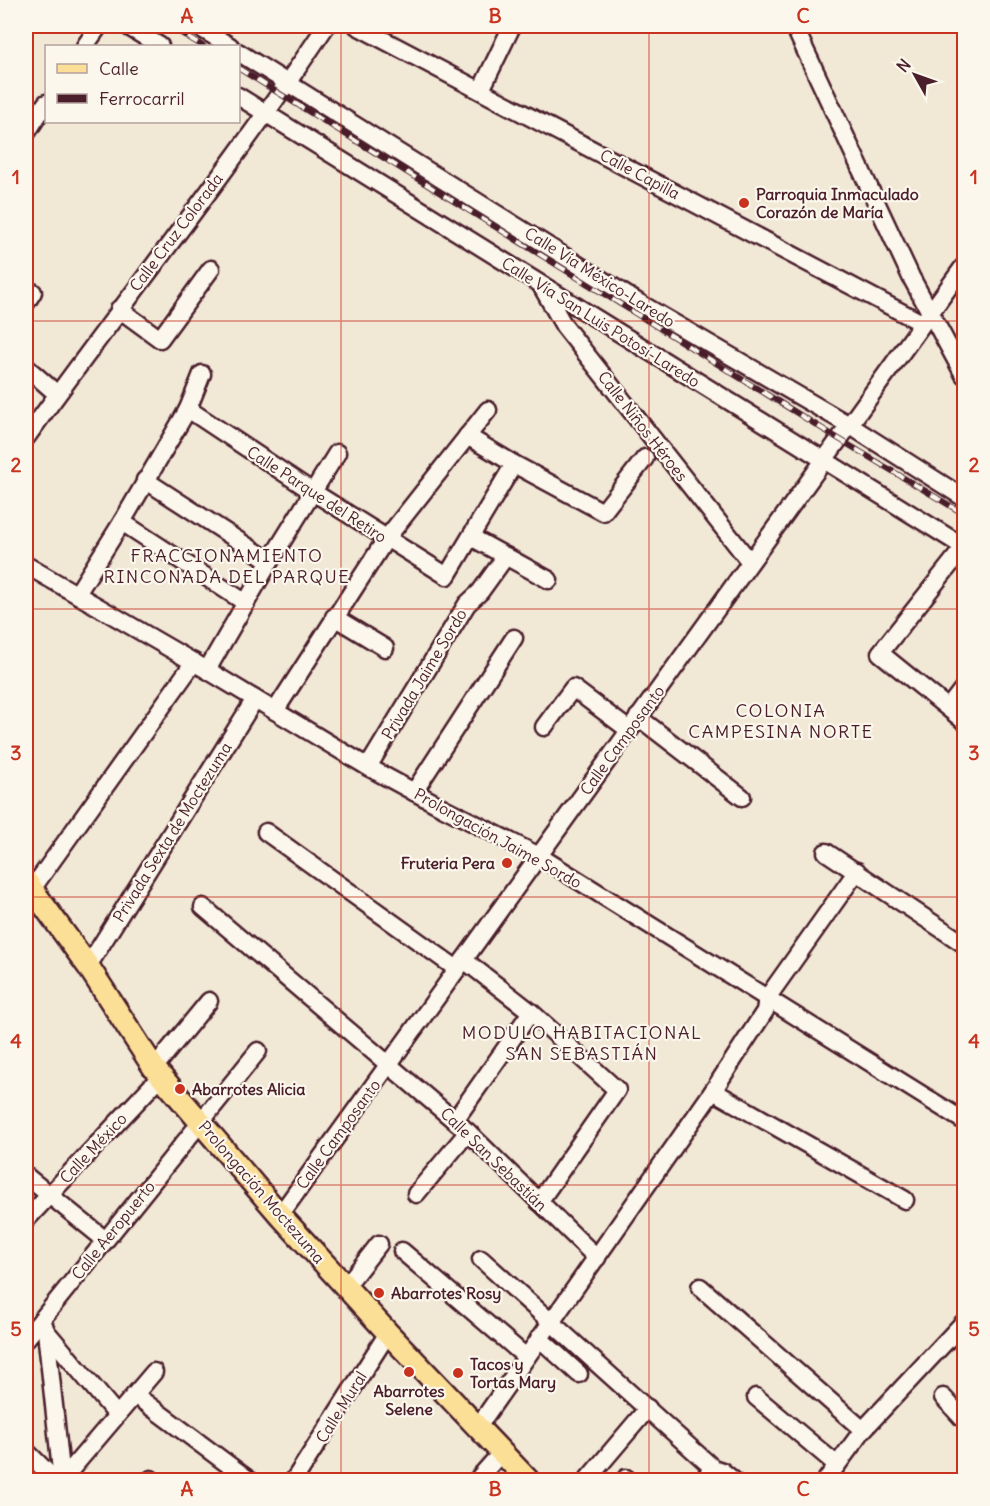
<svg xmlns="http://www.w3.org/2000/svg" width="990" height="1506" font-family="Delius,sans-serif">
	<style>
		.lines { fill: none; stroke-linecap: round; stroke-linejoin: round }
		.minor-casing { stroke: #4a1f2b; stroke-width: 21 }
		.major-casing { stroke: #4a1f2b; stroke-width: 26 }
		.minor { stroke: #fbf7ec; stroke-width: 16 }
		.major { stroke: #fbdf96; stroke-width: 21 }
		.rail-casing { stroke: #4a1f2b; stroke-width: 6 }
		.rail { stroke: #fbf7ec; stroke-width: 4; stroke-dasharray: 11; stroke-linecap: butt }
		.grid { fill: none; stroke: #c8321e; stroke-width: 1.5; stroke-opacity: 0.55 }
		.poi-dot { fill: #c8321e; stroke: #fbf7ec; stroke-width: 2 }
		.labels { text-anchor: middle; stroke-width: 4.5; stroke-linejoin: round; paint-order: stroke }
		.street-label { font-size: 16px; fill: #4a1f2b; stroke: #fbf7ec }
		.poi-label { font-size: 16px; font-weight: bold; fill: #4a1f2b; stroke: #fbf7ec; text-anchor: start }
		.neighbourhood-label { font-size: 18px; letter-spacing: 1.5px; fill: #4a1f2b; stroke: #fbf7ec }
		.neatline { fill: none; stroke: #c8321e; stroke-width: 2 }
		.grid-label { font-size: 20px; text-anchor: middle; font-weight: bold; fill: #c8321e }
	</style>
	<rect width="100%" height="100%" fill="#f1e8d6"/>
	<filter id="ink" filterUnits="userSpaceOnUse"><feTurbulence type="fractalNoise" baseFrequency=".0167" numOctaves="2"/><feDisplacementMap in="SourceGraphic" scale="12" xChannelSelector="R" yChannelSelector="G"/><feConvolveMatrix kernelMatrix="1 2 1 2 8 2 1 2 1" color-interpolation-filters="sRGB"/></filter>
	<g filter="url(#ink)">
		<g class="lines">
			<!-- minor casing -->
			<g class="minor-casing">
				<g id="minor">
					<path d="M 127,26 L 160,46"/>
					<path d="M 197,26 L 230,46"/>
					<path d="M 357,26 L 922,323"/>
					<path d="M 794,26 L 911,277 L 964,375"/>
					<path d="M 85,46 L 99,26"/>
					<path d="M 238,52 L 636,301 L 849,425 L 964,498"/>
					<path d="M 481,90 L 512,26"/>
					<path d="M 238,96 L 964,547"/>
					<path d="M 26,134 L 46,103"/>
					<path d="M 542,287 L 564,326 L 750,562"/>
					<path d="M 26,303 L 33,292"/>
					<path d="M 119,309 L 160,339 L 211,269"/>
					<path d="M 26,367 L 57,394"/>
					<path d="M 188,409 L 313,492 L 447,576 L 514,464"/>
					<path d="M 467,436 L 514,464 L 603,512 L 645,458"/>
					<path d="M 26,438 C 125,300 232,167 326,26"/>
					<path d="M 145,480 L 270,561"/>
					<path d="M 122,522 L 246,603"/>
					<path d="M 471,537 L 549,580"/>
					<path d="M 964,547 L 880,653 L 964,721"/>
					<path d="M 26,565 L 207,670 L 368,767 L 442,807 L 539,856 L 964,1121"/>
					<path d="M 77,594 L 122,522 L 188,409 L 202,374"/>
					<path d="M 334,617 L 385,648"/>
					<path d="M 207,670 L 270,561 L 337,453"/>
					<path d="M 948,708 L 964,687"/>
					<path d="M 275,711 L 386,539 L 488,410"/>
					<path d="M 638,717 L 742,797"/>
					<path d="M 544,727 L 573,688 L 629,730"/>
					<path d="M 368,767 L 467,604 L 480,592 L 506,556"/>
					<path d="M 414,792 L 514,638"/>
					<path d="M 266,832 L 457,969"/>
					<path d="M 826,852 L 964,944"/>
					<path d="M 32,889 L 194,662"/>
					<path d="M 203,907 L 468,1132 L 597,1258"/>
					<path d="M 464,960 L 531,1012 L 617,1090 L 539,1202"/>
					<path d="M 88,966 L 255,699"/>
					<path d="M 154,1068 L 209,1001"/>
					<path d="M 713,1091 L 905,1200"/>
					<path d="M 455,1120 L 531,1012"/>
					<path d="M 26,1176 L 104,1239"/>
					<path d="M 416,1194 L 468,1132"/>
					<path d="M 280,1215 L 964,266"/>
					<path d="M 26,1220 L 161,1076"/>
					<path d="M 402,1251 L 526,1357"/>
					<path d="M 481,1259 L 713,1468 L 722,1471 L 733,1480"/>
					<path d="M 346,1286 L 379,1244"/>
					<path d="M 700,1287 L 863,1430"/>
					<path d="M 42,1319 L 46,1331 L 62,1480"/>
					<path d="M 46,1331 L 117,1415"/>
					<path d="M 539,1338 L 579,1374"/>
					<path d="M 26,1339 L 258,1051"/>
					<path d="M 135,1395 L 249,1480"/>
					<path d="M 756,1397 L 837,1465"/>
					<path d="M 943,1397 L 964,1420"/>
					<path d="M 477,1428 L 713,1091 L 765,1011 L 767,998 L 857,871"/>
					<path d="M 26,1451 L 55,1480"/>
					<path d="M 626,1478 L 628,1480"/>
					<path d="M 62,1480 L 154,1372"/>
					<path d="M 150,1480 L 151,1479"/>
					<path d="M 294,1480 L 388,1333"/>
					<path d="M 477,1480 L 501,1453"/>
					<path d="M 587,1480 L 648,1408"/>
					<path d="M 703,1480 L 713,1468"/>
					<path d="M 826,1480 L 863,1430 L 964,1322"/>
				</g>
			</g>
			<!-- major casing -->
			<g class="major-casing">
				<path id="major" d="M 26,881 L 88,966 L 154,1068 L 280,1215 L 388,1333 L 528,1480"/>
			</g>
			<!-- minor -->
			<use href="#minor" class="minor"/>
			<!-- major -->
			<use href="#major" class="major"/>
			<!-- rail casing -->
			<g class="rail-casing">
				<g id="rail">
					<path d="M 169,26 L 203,46"/>
					<path d="M 238,68 L 839,439 L 964,514"/>
				</g>
			</g>
			<!-- rail -->
			<use href="#rail" class="rail"/>
		</g>
	</g>
	<!-- grid -->
	<path class="grid" d="M 341,26 L 341,1480M 649,26 L 649,1480M 26,321 L 964,321M 26,609 L 964,609M 26,897 L 964,897M 26,1185 L 964,1185"/>
	<!-- markers -->
	<g class="poi-dot">
		<circle cx="744" cy="203" r="6"/>
		<circle cx="507" cy="863" r="6"/>
		<circle cx="180" cy="1089" r="6"/>
		<circle cx="379" cy="1293" r="6"/>
		<circle cx="409" cy="1372" r="6"/>
		<circle cx="458" cy="1373" r="6"/>
	</g>
	<g class="labels">
		<!-- street labels -->
		<g class="street-label">
			<text transform="translate(640 174) rotate(28)" y="6">Calle Capilla</text>
			<text transform="translate(176 232) rotate(-53)" y="6">Calle Cruz Colorada</text>
			<text transform="translate(600 277) rotate(32)" y="6">Calle Vía México-Laredo</text>
			<text transform="translate(601 322) rotate(32)" y="6">Calle Vía San Luis Potosí-Laredo</text>
			<text transform="translate(643 426) rotate(52)" y="6">Calle Niños Héroes</text>
			<text transform="translate(317 494) rotate(33)" y="6">Calle Parque del Retiro</text>
			<text transform="translate(424 674) rotate(-59)" y="6">Privada Jaime Sordo</text>
			<text transform="translate(622 740) rotate(-54)" y="6">Calle Camposanto</text>
			<text transform="translate(172 832) rotate(-58)" y="6">Privada Sexta de Moctezuma</text>
			<text transform="translate(498 838) rotate(29)" y="6">Prolongación Jaime Sordo</text>
			<text transform="translate(338 1134) rotate(-54)" y="6">Calle Camposanto</text>
			<text transform="translate(93 1148) rotate(-47)" y="6">Calle México</text>
			<text transform="translate(494 1159) rotate(44)" y="6">Calle San Sebastián</text>
			<text transform="translate(262 1192) rotate(49)" y="6">Prolongación Moctezuma</text>
			<text transform="translate(113 1230) rotate(-51)" y="6">Calle Aeropuerto</text>
			<text transform="translate(341 1407) rotate(-58)" y="6">Calle Mural</text>
		</g>
		<!-- poi labels -->
		<g class="poi-label">
			<text x="756" y="200">Parroquia Inmaculado<tspan x="756" dy="18">Corazón de María</tspan></text>
			<text x="495" y="869" text-anchor="end">Fruteria Pera</text>
			<text x="192" y="1095">Abarrotes Alicia</text>
			<text x="391" y="1299">Abarrotes Rosy</text>
			<text x="470" y="1370">Tacos y<tspan x="470" dy="18">Tortas Mary</tspan></text>
			<text x="409" y="1397" text-anchor="middle">Abarrotes<tspan x="409" dy="18">Selene</tspan></text>
		</g>
		<!-- neighbourhood labels -->
		<g class="neighbourhood-label">
			<text x="227" y="562">FRACCIONAMIENTO<tspan x="227" dy="21">RINCONADA DEL PARQUE</tspan></text>
			<text x="781" y="717">COLONIA<tspan x="781" dy="21">CAMPESINA NORTE</tspan></text>
			<text x="582" y="1039">MODULO HABITACIONAL<tspan x="582" dy="21">SAN SEBASTIÁN</tspan></text>
		</g>
	</g>
	<!-- margin -->
	<rect width="990" height="1506" fill="none" stroke="#fbf7ec" stroke-width="66"/>
	<!-- legend -->
	<rect x="45" y="45" width="195" height="78" fill="#fbf7ec" stroke="#b4a19f" stroke-width="1.5"/>
	<rect x="57" y="64" width="30" height="9" fill="#fbdf96" stroke="#b4a19f" stroke-width="1.5"/>
	<text x="99" y="75" font-size="18" fill="#4a1f2b">Calle</text>
	<rect x="57" y="94" width="30" height="9" fill="#4a1f2b" stroke="#b4a19f" stroke-width="1.5"/>
	<text x="99" y="105" font-size="18" fill="#4a1f2b">Ferrocarril</text>
	<!-- north arrow -->
	<g transform="translate(915 75) rotate(310)" stroke="#fbf7ec" stroke-width="4.5" paint-order="stroke">
	<path d="M0-4.5L10 22L0 15L-10 22Z" fill="#4a1f2b"/>
	<text y="-9" font-size="16" font-weight="bold" text-anchor="middle" fill="#4a1f2b">N</text>
	</g>
	<rect x="33" y="33" width="924" height="1440" class="neatline"/>
	<g class="grid-label">
		<text x="187" y="23">A</text>
		<text x="495" y="23">B</text>
		<text x="803" y="23">C</text>
		<text x="16" y="184">1</text>
		<text x="974" y="184">1</text>
		<text x="16" y="472">2</text>
		<text x="974" y="472">2</text>
		<text x="16" y="760">3</text>
		<text x="974" y="760">3</text>
		<text x="16" y="1048">4</text>
		<text x="974" y="1048">4</text>
		<text x="16" y="1336">5</text>
		<text x="974" y="1336">5</text>
		<text x="187" y="1496">A</text>
		<text x="495" y="1496">B</text>
		<text x="803" y="1496">C</text>
	</g>
</svg>
